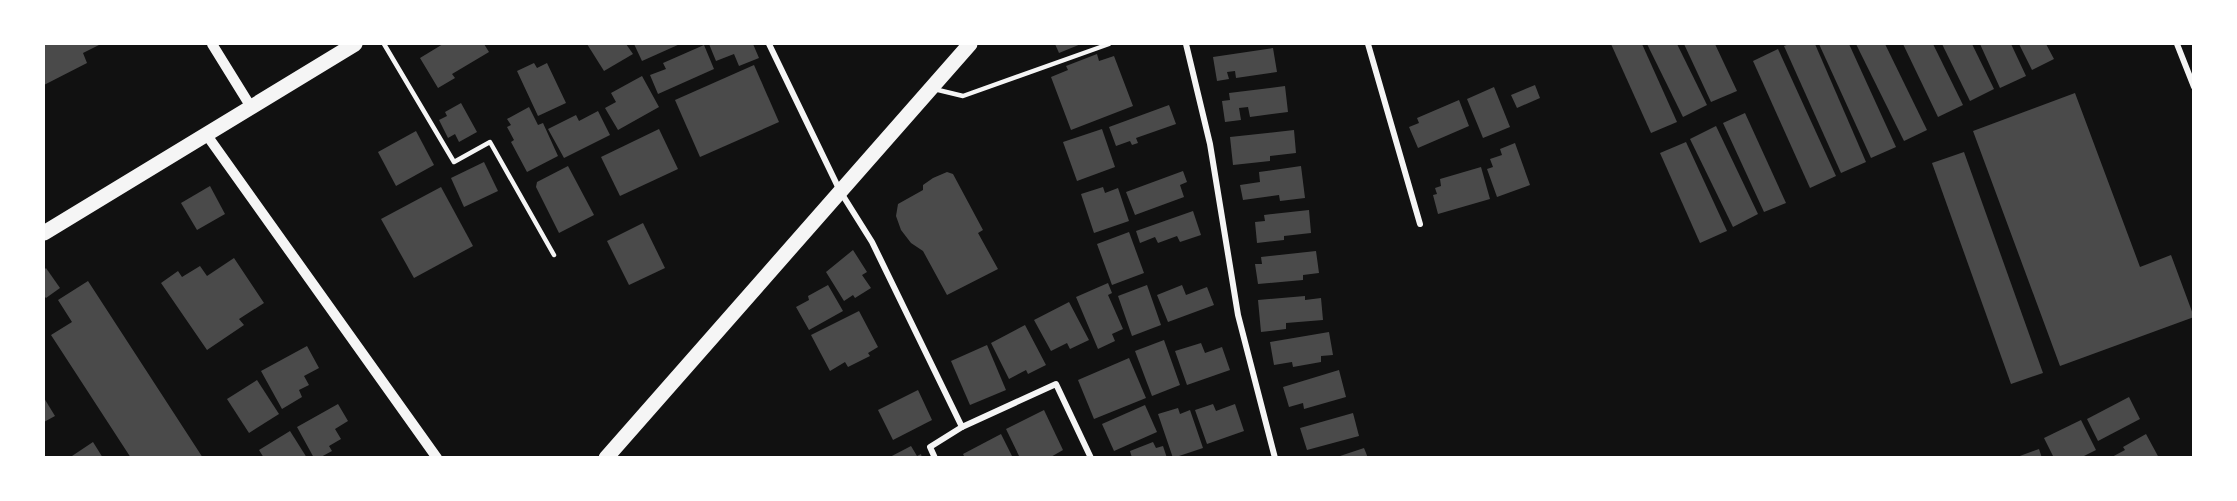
<svg xmlns="http://www.w3.org/2000/svg" width="2237" height="501" font-family="'Varela Round',sans-serif">
	<style>
		.building { fill: #4a4a4a }
		.lines { fill: none; stroke-linecap: round; stroke-linejoin: round }
		.service { stroke: #f5f5f5; stroke-width: 4.5 }
		.minor { stroke: #f5f5f5; stroke-width: 6 }
		.tertiary { stroke: #f5f5f5; stroke-width: 10 }
		.primary { stroke: #f5f5f5; stroke-width: 15 }
	</style>
	<rect width="100%" height="100%" fill="#111"/>
	<!-- building -->
	<g class="building">
		<path d="M 44,44 L 101,44 L 83,53 L 87,63 L 44,85 Z"/>
		<path d="M 443,44 L 484,44 L 489,52 L 452,74 L 455,78 L 438,88 L 420,58 Z"/>
		<path d="M 587,44 L 626,44 L 633,54 L 604,71 Z"/>
		<path d="M 634,44 L 680,44 L 642,61 Z"/>
		<path d="M 709,44 L 753,44 L 759,58 L 739,66 L 734,54 L 716,61 Z"/>
		<path d="M 1055,44 L 1081,44 L 1059,53 Z"/>
		<path d="M 1611,44 L 1642,44 L 1677,122 L 1651,133 Z"/>
		<path d="M 1647,44 L 1677,44 L 1707,105 L 1683,117 Z"/>
		<path d="M 1684,44 L 1715,44 L 1737,91 L 1711,102 Z"/>
		<path d="M 1789,44 L 1815,44 L 1866,162 L 1841,173 L 1784,46 Z"/>
		<path d="M 1819,44 L 1849,44 L 1896,147 L 1871,158 Z"/>
		<path d="M 1856,44 L 1885,44 L 1927,130 L 1904,141 Z"/>
		<path d="M 1903,44 L 1933,44 L 1963,105 L 1938,117 Z"/>
		<path d="M 1942,44 L 1972,44 L 1994,89 L 1970,101 Z"/>
		<path d="M 1980,44 L 2011,44 L 2026,76 L 2000,88 Z"/>
		<path d="M 2019,44 L 2046,44 L 2054,59 L 2032,70 Z"/>
		<path d="M 704,45 L 714,69 L 658,94 L 650,75 L 666,69 L 663,63 Z"/>
		<path d="M 1273,48 L 1277,72 L 1236,78 L 1235,71 L 1227,72 L 1229,79 L 1217,81 L 1213,57 Z"/>
		<path d="M 1778,49 L 1836,176 L 1810,188 L 1753,61 Z"/>
		<path d="M 1097,54 L 1099,61 L 1114,56 L 1133,106 L 1071,130 L 1051,77 L 1068,70 L 1066,66 Z"/>
		<path d="M 534,63 L 537,68 L 547,63 L 566,103 L 538,116 L 517,71 Z"/>
		<path d="M 754,65 L 779,122 L 700,157 L 675,100 Z"/>
		<path d="M 642,76 L 659,107 L 618,130 L 605,108 L 616,102 L 611,93 Z"/>
		<path d="M 1535,85 L 1540,98 L 1517,108 L 1511,95 Z"/>
		<path d="M 1285,86 L 1288,112 L 1250,117 L 1248,107 L 1239,108 L 1241,120 L 1225,122 L 1222,101 L 1230,100 L 1229,93 Z"/>
		<path d="M 1494,87 L 1510,127 L 1483,138 L 1467,99 Z"/>
		<path d="M 2075,93 L 2140,267 L 2171,255 L 2194,317 L 2060,366 L 1973,131 Z"/>
		<path d="M 1459,100 L 1469,126 L 1418,148 L 1409,127 L 1419,123 L 1417,118 Z"/>
		<path d="M 461,103 L 477,132 L 459,142 L 455,134 L 448,138 L 439,120 L 447,116 L 445,112 Z"/>
		<path d="M 1169,105 L 1176,124 L 1136,138 L 1138,143 L 1132,145 L 1130,141 L 1116,146 L 1109,127 Z"/>
		<path d="M 529,107 L 538,125 L 543,123 L 558,156 L 527,172 L 511,142 L 514,140 L 507,127 L 511,125 L 507,119 Z"/>
		<path d="M 598,111 L 610,135 L 564,158 L 548,129 L 576,115 L 579,121 Z"/>
		<path d="M 1745,113 L 1786,203 L 1764,212 L 1723,123 Z"/>
		<path d="M 1716,126 L 1758,214 L 1733,227 L 1690,139 Z"/>
		<path d="M 659,129 L 678,169 L 620,196 L 601,157 Z"/>
		<path d="M 1102,129 L 1115,167 L 1077,181 L 1063,142 Z"/>
		<path d="M 1294,130 L 1296,153 L 1270,156 L 1270,161 L 1233,165 L 1230,137 Z"/>
		<path d="M 416,131 L 434,165 L 396,186 L 378,152 Z"/>
		<path d="M 1686,142 L 1727,231 L 1700,243 L 1660,153 Z"/>
		<path d="M 1515,143 L 1530,185 L 1497,197 L 1487,169 L 1493,167 L 1490,159 L 1502,155 L 1500,149 Z"/>
		<path d="M 1964,152 L 2043,373 L 2011,384 L 1932,163 Z"/>
		<path d="M 484,162 L 498,191 L 464,207 L 451,178 Z"/>
		<path d="M 568,166 L 594,215 L 559,233 L 536,187 L 537,182 Z"/>
		<path d="M 1301,166 L 1305,198 L 1280,201 L 1279,195 L 1243,200 L 1240,185 L 1260,182 L 1259,172 Z"/>
		<path d="M 1481,167 L 1490,199 L 1438,214 L 1433,195 L 1437,194 L 1435,188 L 1441,186 L 1440,179 Z"/>
		<path d="M 1183,171 L 1187,182 L 1180,185 L 1184,197 L 1135,215 L 1126,192 Z"/>
		<path d="M 947,172 L 953,174 L 983,230 L 978,233 L 998,269 L 947,295 L 923,251 L 911,243 L 901,230 L 896,216 L 898,204 L 923,190 L 923,185 L 933,178 Z"/>
		<path d="M 210,186 L 225,214 L 197,230 L 181,203 Z"/>
		<path d="M 441,187 L 473,246 L 414,278 L 381,219 Z"/>
		<path d="M 1103,187 L 1105,193 L 1118,188 L 1129,221 L 1094,233 L 1081,194 Z"/>
		<path d="M 1309,210 L 1311,233 L 1284,236 L 1284,240 L 1257,243 L 1255,222 L 1265,221 L 1264,215 Z"/>
		<path d="M 1193,211 L 1201,235 L 1180,242 L 1177,236 L 1158,243 L 1155,237 L 1140,243 L 1136,231 Z"/>
		<path d="M 643,223 L 665,268 L 629,285 L 607,241 Z"/>
		<path d="M 1129,232 L 1144,273 L 1112,285 L 1097,244 Z"/>
		<path d="M 853,250 L 867,272 L 862,275 L 871,288 L 855,298 L 853,295 L 844,301 L 826,272 Z"/>
		<path d="M 1316,251 L 1319,273 L 1303,275 L 1303,280 L 1258,284 L 1255,264 L 1262,264 L 1261,257 Z"/>
		<path d="M 234,258 L 264,303 L 239,319 L 244,325 L 207,350 L 161,283 L 178,271 L 182,277 L 200,266 L 207,276 Z"/>
		<path d="M 46,268 L 60,288 L 46,298 L 44,296 L 44,270 Z"/>
		<path d="M 88,281 L 203,458 L 131,458 L 51,335 L 72,322 L 58,300 Z"/>
		<path d="M 1108,283 L 1112,293 L 1108,295 L 1123,329 L 1112,334 L 1115,341 L 1098,349 L 1076,297 Z"/>
		<path d="M 828,285 L 843,311 L 809,330 L 796,307 L 809,300 L 808,296 Z"/>
		<path d="M 1147,285 L 1161,325 L 1132,336 L 1118,296 Z"/>
		<path d="M 1182,285 L 1186,295 L 1207,287 L 1214,305 L 1168,322 L 1157,295 Z"/>
		<path d="M 1305,296 L 1305,300 L 1321,298 L 1323,320 L 1286,323 L 1286,329 L 1261,332 L 1258,300 Z"/>
		<path d="M 1069,302 L 1089,340 L 1070,349 L 1067,343 L 1051,351 L 1034,320 Z"/>
		<path d="M 859,311 L 878,347 L 868,353 L 870,356 L 848,367 L 845,362 L 830,371 L 811,335 Z"/>
		<path d="M 1025,325 L 1046,365 L 1028,374 L 1026,370 L 1009,379 L 991,343 Z"/>
		<path d="M 1329,332 L 1333,355 L 1321,356 L 1321,362 L 1293,367 L 1292,362 L 1274,365 L 1270,342 Z"/>
		<path d="M 1164,340 L 1180,385 L 1152,396 L 1135,351 Z"/>
		<path d="M 1201,343 L 1205,353 L 1222,347 L 1230,370 L 1187,385 L 1175,351 Z"/>
		<path d="M 987,345 L 1006,390 L 970,405 L 951,361 Z"/>
		<path d="M 307,346 L 319,368 L 304,376 L 309,385 L 299,390 L 302,397 L 282,409 L 261,371 Z"/>
		<path d="M 1129,358 L 1146,398 L 1094,419 L 1078,380 Z"/>
		<path d="M 1339,370 L 1346,397 L 1304,409 L 1303,403 L 1289,407 L 1283,387 Z"/>
		<path d="M 257,380 L 279,414 L 249,433 L 227,399 Z"/>
		<path d="M 918,390 L 932,420 L 893,440 L 878,410 Z"/>
		<path d="M 2129,397 L 2140,419 L 2098,441 L 2087,419 Z"/>
		<path d="M 44,398 L 55,416 L 44,422 Z"/>
		<path d="M 338,404 L 348,421 L 335,429 L 341,439 L 329,446 L 332,451 L 319,458 L 314,458 L 297,427 Z"/>
		<path d="M 1213,404 L 1216,411 L 1235,404 L 1244,431 L 1207,444 L 1195,410 Z"/>
		<path d="M 1145,405 L 1157,432 L 1114,451 L 1102,424 Z"/>
		<path d="M 1178,408 L 1180,414 L 1190,410 L 1203,448 L 1173,458 L 1158,414 Z"/>
		<path d="M 1044,410 L 1063,450 L 1049,458 L 1020,458 L 1006,429 Z"/>
		<path d="M 1353,413 L 1359,436 L 1307,450 L 1300,428 Z"/>
		<path d="M 2081,420 L 2096,450 L 2080,458 L 2054,458 L 2044,438 Z"/>
		<path d="M 290,431 L 307,458 L 264,458 L 259,450 Z"/>
		<path d="M 1001,434 L 1013,458 L 965,458 L 963,454 Z"/>
		<path d="M 2146,434 L 2159,458 L 2110,458 L 2125,450 L 2123,447 Z"/>
		<path d="M 93,442 L 103,458 L 69,458 Z"/>
		<path d="M 1153,442 L 1156,448 L 1163,446 L 1167,458 L 1132,458 L 1130,451 Z"/>
		<path d="M 911,446 L 917,456 L 921,454 L 922,458 L 888,458 Z"/>
		<path d="M 1364,448 L 1368,458 L 1337,458 L 1337,457 Z"/>
		<path d="M 2039,449 L 2042,458 L 2017,458 L 2017,457 Z"/>
	</g>
	<g class="lines">
		<!-- service -->
		<g class="service">
			<path d="M 384,44 L 454,162 L 490,142 L 554,255"/>
			<path d="M 934,89 L 963,96 L 1109,44"/>
		</g>
		<!-- minor -->
		<g class="minor">
			<path d="M 769,44 L 840,191 L 872,242 L 962,427 L 1056,384 L 1091,458"/>
			<path d="M 1186,44 L 1210,144 L 1238,315 L 1275,458"/>
			<path d="M 1368,44 L 1420,224"/>
			<path d="M 2177,44 L 2194,87"/>
			<path d="M 935,458 L 930,447 L 962,427"/>
		</g>
		<!-- tertiary -->
		<g class="tertiary">
			<path d="M 212,44 L 251,107"/>
			<path d="M 206,134 L 437,458"/>
		</g>
		<!-- primary -->
		<g class="primary">
			<path d="M 44,233 L 355,44"/>
			<path d="M 606,458 L 970,44"/>
		</g>
	</g>
	<!-- border -->
	<rect width="2237" height="501" fill="none" stroke="#ffffff" stroke-width="90"/>
</svg>
